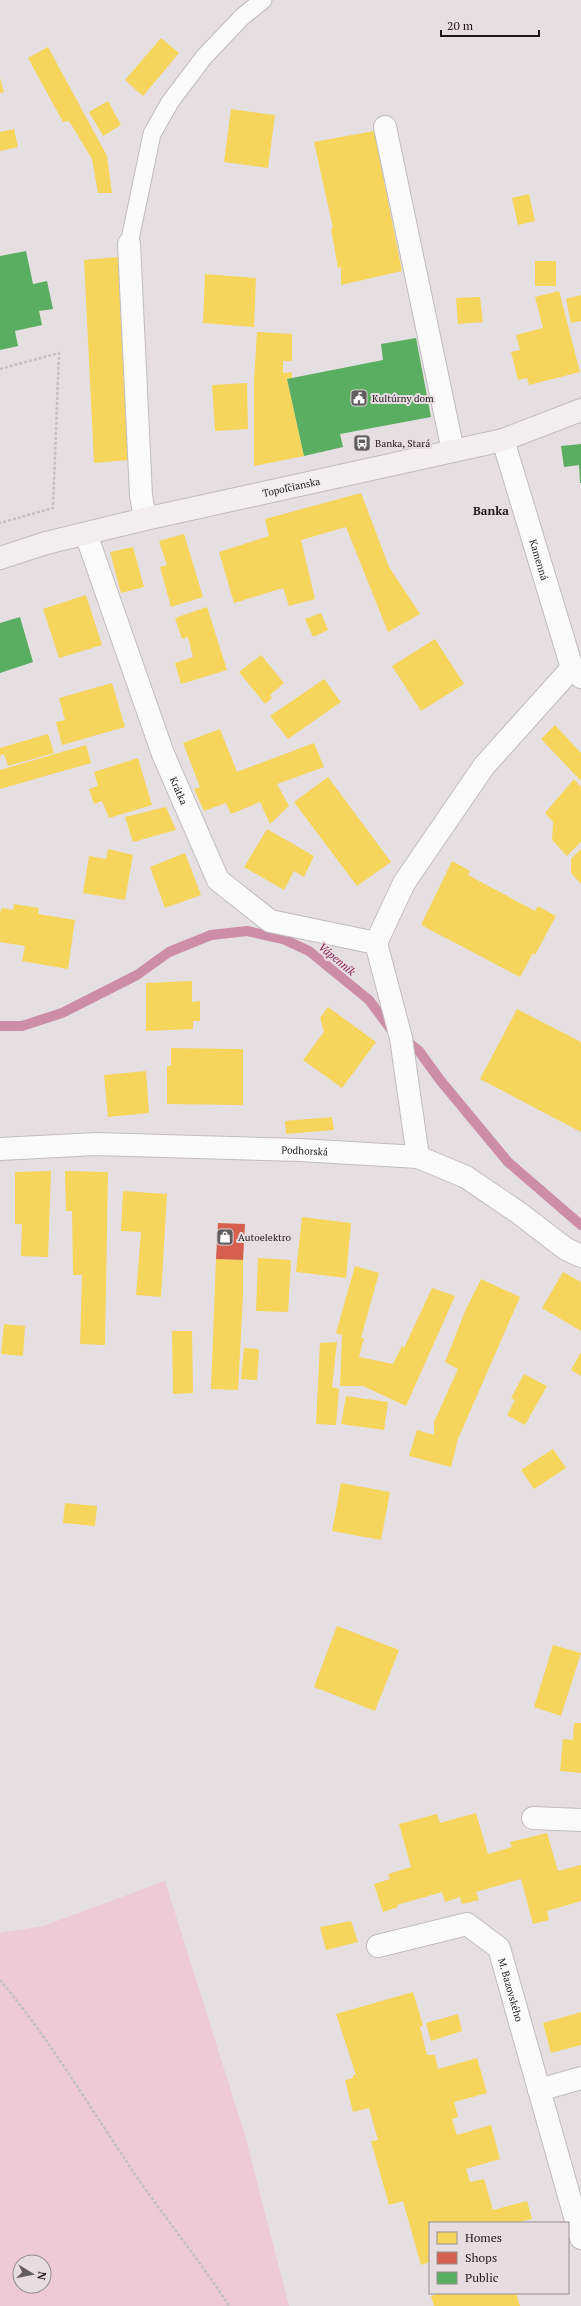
<svg xmlns="http://www.w3.org/2000/svg" width="581" height="2306" font-family="'PT Serif',serif">
	<style>
		.green { fill: #eecad7; fill-rule: evenodd }
		.homes { fill: #f6d55c }
		.shops { fill: #d6604d }
		.public { fill: #5aae61 }
		.lines { fill: none; stroke-linecap: round; stroke-linejoin: round }
		.stream { stroke: #cd8da7; stroke-width: 10 }
		.service-casing { stroke: #c0bcbd; stroke-width: 19 }
		.minor-casing { stroke: #c0bcbd; stroke-width: 24 }
		.secondary-casing { stroke: #c0bcbd; stroke-width: 24 }
		.path { stroke: #c2c0c1; stroke-width: 2.5; stroke-dasharray: 3 2; stroke-linecap: butt }
		.service { stroke: #fbfafa; stroke-width: 17 }
		.minor { stroke: #fbfafa; stroke-width: 22 }
		.secondary { stroke: #f2eeef; stroke-width: 22 }
		.labels { text-anchor: middle; stroke-width: 4; stroke-linejoin: round; paint-order: stroke }
		.poi-label { font-size: 10px; fill: #1c1819; stroke: #e7dde0; text-anchor: start }
		.street-label { font-size: 10px; fill: #1c1819; stroke: #e7dde0 }
		.water-label { font-size: 11px; font-style: italic; fill: #881c52; stroke: #e7dde0 }
		.quarter-label { font-size: 12px; font-weight: bold; fill: #1c1819; stroke: #e7dde0 }
	</style>
	<rect width="100%" height="100%" fill="#e5dfe1"/>
	<!-- green -->
	<path class="green" d="M 165,1881 L 245,2135 L 289,2306 L 0,2306 L 0,1933 L 43,1926 ZM 20,2262 L 44,2262 L 44,2286 L 20,2286 Z"/>
	<!-- homes -->
	<g class="homes">
		<path d="M 161,38 L 179,53 L 143,96 L 125,80 Z"/>
		<path d="M 48,47 L 107,156 L 112,193 L 98,193 L 92,159 L 69,121 L 63,122 L 28,58 Z"/>
		<path d="M 0,78 L 4,92 L 0,93 Z"/>
		<path d="M 108,101 L 121,125 L 103,136 L 89,112 Z"/>
		<path d="M 231,109 L 275,115 L 268,168 L 224,162 Z"/>
		<path d="M 14,129 L 18,147 L 0,151 L 0,132 Z"/>
		<path d="M 374,131 L 402,271 L 341,285 L 341,267 L 338,268 L 331,229 L 333,228 L 314,142 Z"/>
		<path d="M 529,194 L 535,221 L 518,225 L 512,198 Z"/>
		<path d="M 118,257 L 128,460 L 94,463 L 84,260 Z"/>
		<rect x="535" y="261" width="21" height="25"/>
		<path d="M 205,274 L 256,278 L 254,327 L 203,323 Z"/>
		<path d="M 559,291 L 580,372 L 529,385 L 527,378 L 518,380 L 511,352 L 520,350 L 516,335 L 543,328 L 535,297 Z"/>
		<path d="M 581,295 L 581,321 L 571,323 L 566,299 Z"/>
		<path d="M 480,297 L 483,322 L 458,324 L 456,298 Z"/>
		<path d="M 257,332 L 292,334 L 292,361 L 283,361 L 283,373 L 292,372 L 292,378 L 287,379 L 304,456 L 254,466 L 254,380 Z"/>
		<path d="M 247,383 L 248,429 L 215,431 L 212,385 Z"/>
		<path d="M 361,493 L 389,567 L 420,614 L 388,632 L 346,527 L 301,540 L 315,599 L 289,606 L 283,588 L 234,603 L 219,552 L 269,536 L 265,519 Z"/>
		<path d="M 184,534 L 203,597 L 171,607 L 160,567 L 167,565 L 159,541 Z"/>
		<path d="M 133,547 L 144,587 L 121,593 L 110,552 Z"/>
		<path d="M 86,595 L 102,645 L 59,658 L 43,609 Z"/>
		<path d="M 207,607 L 227,670 L 181,684 L 175,663 L 193,657 L 188,637 L 182,639 L 175,618 Z"/>
		<path d="M 321,613 L 328,630 L 313,637 L 305,619 Z"/>
		<path d="M 435,639 L 464,684 L 421,711 L 392,666 Z"/>
		<path d="M 261,655 L 284,683 L 270,695 L 272,698 L 265,704 L 239,672 Z"/>
		<path d="M 324,679 L 341,702 L 288,739 L 270,716 Z"/>
		<path d="M 112,683 L 125,727 L 62,745 L 56,722 L 65,720 L 59,698 Z"/>
		<path d="M 555,725 L 581,753 L 581,781 L 541,739 Z"/>
		<path d="M 220,729 L 237,772 L 314,743 L 324,767 L 277,784 L 289,806 L 270,824 L 260,802 L 231,814 L 226,803 L 204,811 L 194,789 L 200,787 L 183,743 Z"/>
		<path d="M 48,734 L 54,753 L 8,766 L 4,754 L 0,756 L 0,748 Z"/>
		<path d="M 86,745 L 91,763 L 0,789 L 0,770 Z"/>
		<path d="M 138,758 L 152,805 L 109,818 L 102,801 L 94,804 L 89,789 L 98,786 L 94,772 Z"/>
		<path d="M 328,777 L 391,862 L 357,886 L 294,802 Z"/>
		<path d="M 574,779 L 581,787 L 581,842 L 567,856 L 552,840 L 553,822 L 545,813 Z"/>
		<path d="M 166,807 L 176,830 L 133,842 L 125,817 Z"/>
		<path d="M 267,829 L 314,856 L 304,877 L 294,871 L 284,890 L 244,867 Z"/>
		<path d="M 108,849 L 133,855 L 125,900 L 83,893 L 89,856 L 106,859 Z"/>
		<path d="M 581,849 L 581,884 L 571,873 L 571,859 Z"/>
		<path d="M 185,853 L 201,895 L 165,908 L 150,867 Z"/>
		<path d="M 452,861 L 470,871 L 468,875 L 535,911 L 538,906 L 556,916 L 535,955 L 533,953 L 520,977 L 421,925 Z"/>
		<path d="M 14,904 L 39,908 L 38,914 L 75,920 L 68,969 L 22,961 L 25,946 L 0,942 L 0,912 L 2,908 L 13,910 Z"/>
		<path d="M 192,981 L 192,1002 L 200,1001 L 200,1021 L 193,1021 L 193,1029 L 146,1031 L 146,983 Z"/>
		<path d="M 328,1007 L 376,1042 L 342,1088 L 303,1060 L 324,1032 L 320,1018 Z"/>
		<path d="M 517,1009 L 581,1042 L 581,1132 L 480,1079 Z"/>
		<path d="M 171,1048 L 243,1049 L 243,1105 L 167,1104 L 167,1066 L 171,1066 Z"/>
		<path d="M 146,1071 L 149,1113 L 108,1117 L 104,1075 Z"/>
		<path d="M 332,1117 L 334,1130 L 286,1134 L 285,1121 Z"/>
		<path d="M 51,1171 L 48,1257 L 21,1256 L 22,1224 L 15,1224 L 15,1172 Z"/>
		<path d="M 65,1171 L 108,1172 L 105,1345 L 80,1344 L 82,1275 L 73,1275 L 72,1211 L 66,1211 Z"/>
		<path d="M 123,1191 L 167,1194 L 161,1297 L 136,1295 L 141,1232 L 121,1231 Z"/>
		<path d="M 302,1217 L 351,1223 L 346,1278 L 296,1272 Z"/>
		<path d="M 258,1258 L 291,1260 L 288,1312 L 256,1311 Z"/>
		<path d="M 216,1259 L 243,1260 L 243,1296 L 238,1390 L 211,1389 Z"/>
		<path d="M 355,1266 L 379,1273 L 361,1338 L 364,1338 L 359,1357 L 393,1364 L 402,1346 L 404,1348 L 432,1288 L 455,1296 L 406,1406 L 363,1386 L 340,1386 L 342,1335 L 336,1333 Z"/>
		<path d="M 563,1272 L 581,1282 L 581,1331 L 542,1308 Z"/>
		<path d="M 481,1279 L 520,1297 L 458,1439 L 451,1467 L 409,1456 L 417,1430 L 434,1435 L 434,1422 L 458,1369 L 445,1362 L 466,1309 Z"/>
		<path d="M 4,1324 L 25,1326 L 23,1356 L 1,1354 Z"/>
		<path d="M 172,1331 L 192,1331 L 193,1393 L 173,1394 Z"/>
		<path d="M 337,1342 L 332,1387 L 339,1389 L 336,1425 L 316,1424 L 320,1343 Z"/>
		<path d="M 244,1348 L 259,1349 L 257,1380 L 241,1379 Z"/>
		<path d="M 581,1352 L 581,1376 L 571,1370 Z"/>
		<path d="M 524,1374 L 547,1386 L 525,1425 L 507,1415 L 515,1400 L 511,1398 Z"/>
		<path d="M 346,1396 L 388,1402 L 384,1430 L 341,1424 Z"/>
		<path d="M 553,1449 L 566,1468 L 534,1489 L 521,1470 Z"/>
		<path d="M 341,1483 L 390,1492 L 381,1540 L 332,1531 Z"/>
		<path d="M 65,1503 L 97,1506 L 95,1526 L 63,1523 Z"/>
		<path d="M 337,1626 L 399,1650 L 375,1711 L 314,1687 Z"/>
		<path d="M 553,1645 L 581,1653 L 561,1716 L 534,1707 Z"/>
		<path d="M 574,1723 L 581,1723 L 581,1773 L 560,1771 L 563,1739 L 573,1740 Z"/>
		<path d="M 476,1813 L 488,1854 L 512,1847 L 510,1842 L 547,1833 L 558,1871 L 581,1865 L 581,1901 L 547,1911 L 549,1920 L 533,1924 L 521,1879 L 476,1892 L 479,1900 L 462,1904 L 460,1897 L 445,1902 L 442,1892 L 397,1905 L 398,1907 L 383,1912 L 374,1884 L 390,1879 L 388,1874 L 411,1867 L 399,1824 L 437,1814 L 440,1823 Z"/>
		<path d="M 351,1921 L 358,1942 L 326,1950 L 320,1927 Z"/>
		<path d="M 413,1992 L 423,2025 L 420,2027 L 427,2055 L 435,2055 L 438,2069 L 477,2058 L 487,2093 L 454,2102 L 458,2117 L 452,2119 L 457,2135 L 491,2125 L 500,2159 L 466,2169 L 470,2182 L 484,2179 L 493,2210 L 527,2201 L 532,2219 L 514,2223 L 430,2223 L 430,2262 L 421,2265 L 403,2201 L 389,2205 L 371,2141 L 378,2140 L 369,2108 L 353,2112 L 345,2080 L 353,2078 L 353,2075 L 356,2075 L 336,2014 Z"/>
		<path d="M 581,2012 L 581,2045 L 551,2053 L 543,2023 Z"/>
		<path d="M 458,2014 L 462,2031 L 431,2041 L 426,2023 Z"/>
		<path d="M 440,2293 L 516,2293 L 520,2306 L 434,2306 L 431,2296 Z"/>
	</g>
	<!-- shops -->
	<path class="shops" d="M 218,1223 L 245,1224 L 243,1260 L 216,1259 Z"/>
	<!-- public -->
	<g class="public">
		<path d="M 26,251 L 33,284 L 47,281 L 53,309 L 39,311 L 42,325 L 15,331 L 18,346 L 0,350 L 0,256 Z"/>
		<path d="M 416,338 L 431,417 L 340,434 L 343,447 L 304,456 L 287,379 L 383,360 L 381,344 Z"/>
		<path d="M 581,444 L 581,483 L 580,483 L 579,465 L 564,467 L 561,446 Z"/>
		<path d="M 20,617 L 33,662 L 0,673 L 0,623 Z"/>
	</g>
	<g class="lines">
		<!-- stream -->
		<path class="stream" d="M 0,1026 L 22,1026 L 62,1013 L 137,975 L 169,952 L 211,935 L 247,931 L 283,939 L 309,951 L 369,1000 L 390,1028 L 419,1051 L 440,1080 L 508,1162 L 581,1225"/>
		<!-- service casing -->
		<g class="service-casing">
			<path id="service" d="M 129,244 L 152,134 L 170,102 L 204,57 L 242,17 L 263,0"/>
		</g>
		<!-- minor casing -->
		<g class="minor-casing">
			<g id="minor">
				<path d="M 385,127 L 453,451"/>
				<path d="M 129,244 L 141,495 L 145,519"/>
				<path id="s1" d="M 503,440 L 572,668 L 581,677"/>
				<path id="s2" d="M 86,534 L 163,754 L 218,880 L 270,921 L 376,943"/>
				<path id="s3" d="M 0,1149 L 96,1144 L 300,1150 L 418,1157 L 466,1177 L 519,1213 L 566,1249 L 581,1256"/>
				<path d="M 418,1157 L 401,1038 L 376,943 L 404,883 L 484,766 L 572,668"/>
				<path d="M 533,1818 L 581,1820"/>
				<path id="s4" d="M 378,1946 L 467,1924 L 499,1948 L 581,2238"/>
				<path d="M 539,2090 L 581,2078"/>
			</g>
		</g>
		<!-- secondary casing -->
		<g class="secondary-casing">
			<g id="secondary">
				<path id="s5" d="M 0,558 L 46,543 L 145,519 L 503,440 L 581,410"/>
			</g>
		</g>
		<!-- path -->
		<g class="path">
			<path d="M 0,369 L 59,353 L 53,508 L 0,523"/>
			<path d="M 0,1980 C 52,2042 93,2113 139,2180 C 168,2222 201,2262 229,2306"/>
		</g>
		<!-- service -->
		<use href="#service" class="service"/>
		<!-- minor -->
		<use href="#minor" class="minor"/>
		<!-- secondary -->
		<use href="#secondary" class="secondary"/>
	</g>
	<!-- icons -->
	<defs>
		<g id="civic-square" transform="scale(0.9)"><rect x="-9" y="-9" width="18" height="18" rx="4" fill="#625e5f" stroke="#e7dde0"/><path d="M-.6-6.5H3V-4.5H.6V-3L4-1V1h2V6H-6V1h2V-1L-.6-3ZM-1.2 2.5V6h2.4V2.5Z" fill="#fff"/></g>
		<g id="bus-square" transform="scale(0.9)"><rect x="-9" y="-9" width="18" height="18" rx="4" fill="#625e5f" stroke="#e7dde0"/><path d="M-5-6H5V4H4V6H2V4H-2V6H-4V4H-5ZM-3.5-4V0h7V-4ZM-3.5 1.2v1.5H-2V1.2ZM2 1.2v1.5H3.5V1.2Z" fill="#fff"/></g>
		<g id="shop-square" transform="scale(0.9)"><rect x="-9" y="-9" width="18" height="18" rx="4" fill="#625e5f" stroke="#e7dde0"/><path d="M-5-2.5h2.3a2.7 3.5 0 0 1 5.4 0H5L5.5 6h-11ZM-1.5-2.5h3a1.5 2.3 0 0 0-3 0Z" fill="#fff"/></g>
	</defs>
	<g fill-rule="evenodd">
		<use href="#civic-square" x="359" y="398"/>
		<use href="#bus-square" x="362" y="443"/>
		<use href="#shop-square" x="225" y="1237"/>
	</g>
	<g class="labels">
		<!-- poi labels -->
		<g class="poi-label">
			<text x="372" y="402">Kultúrny dom</text>
			<text x="375" y="447">Banka, Stará</text>
			<text x="238" y="1241">Autoelektro</text>
		</g>
		<!-- street labels -->
		<g class="street-label">
			<text dy="4" stroke="none"><textPath href="#s5" startOffset="300">Topoľčianska</textPath></text>
			<text dy="4" stroke="none"><textPath href="#s1" startOffset="125">Kamenná</textPath></text>
			<text dy="4" stroke="none"><textPath href="#s2" startOffset="273">Krátka</textPath></text>
			<text dy="4" stroke="none"><textPath href="#s3" startOffset="305">Podhorská</textPath></text>
			<text dy="4" stroke="none"><textPath href="#s4" startOffset="175">M. Bazovského</textPath></text>
		</g>
		<!-- water labels -->
		<g class="water-label">
			<text transform="translate(337 959) rotate(40)" y="4">Vápenník</text>
		</g>
		<!-- quarter labels -->
		<g class="quarter-label">
			<text x="491" y="515">Banka</text>
		</g>
	</g>
	<!-- legend -->
	<rect x="429" y="2222" width="140" height="72" fill="#e7dde0" stroke="#968e90"/>
	<rect x="437" y="2232" width="20" height="12" fill="#f6d55c" stroke="#968e90"/>
	<text x="465" y="2242" font-size="12" fill="#1c1819">Homes</text>
	<rect x="437" y="2252" width="20" height="12" fill="#d6604d" stroke="#968e90"/>
	<text x="465" y="2262" font-size="12" fill="#1c1819">Shops</text>
	<rect x="437" y="2272" width="20" height="12" fill="#5aae61" stroke="#968e90"/>
	<text x="465" y="2282" font-size="12" fill="#1c1819">Public</text>
	<!-- north arrow -->
	<g transform="translate(32 2274) rotate(100)"><circle r="19" fill="#e7dde0" stroke="#968e90"/>
	<path d="M0-3L7 15L0 10L-7 15Z" fill="#625e5f"/>
	<text y="-6" font-size="11" font-weight="bold" text-anchor="middle" fill="#1c1819">N</text>
	</g>
	<!-- scale -->
	<path d="M441 30v6h98v-6" fill="none" stroke="#1c1819" stroke-width="2"/>
	<text x="447" y="30" font-size="12" fill="#1c1819" stroke="#e7dde0" stroke-width="3" paint-order="stroke">20 m</text>
</svg>
